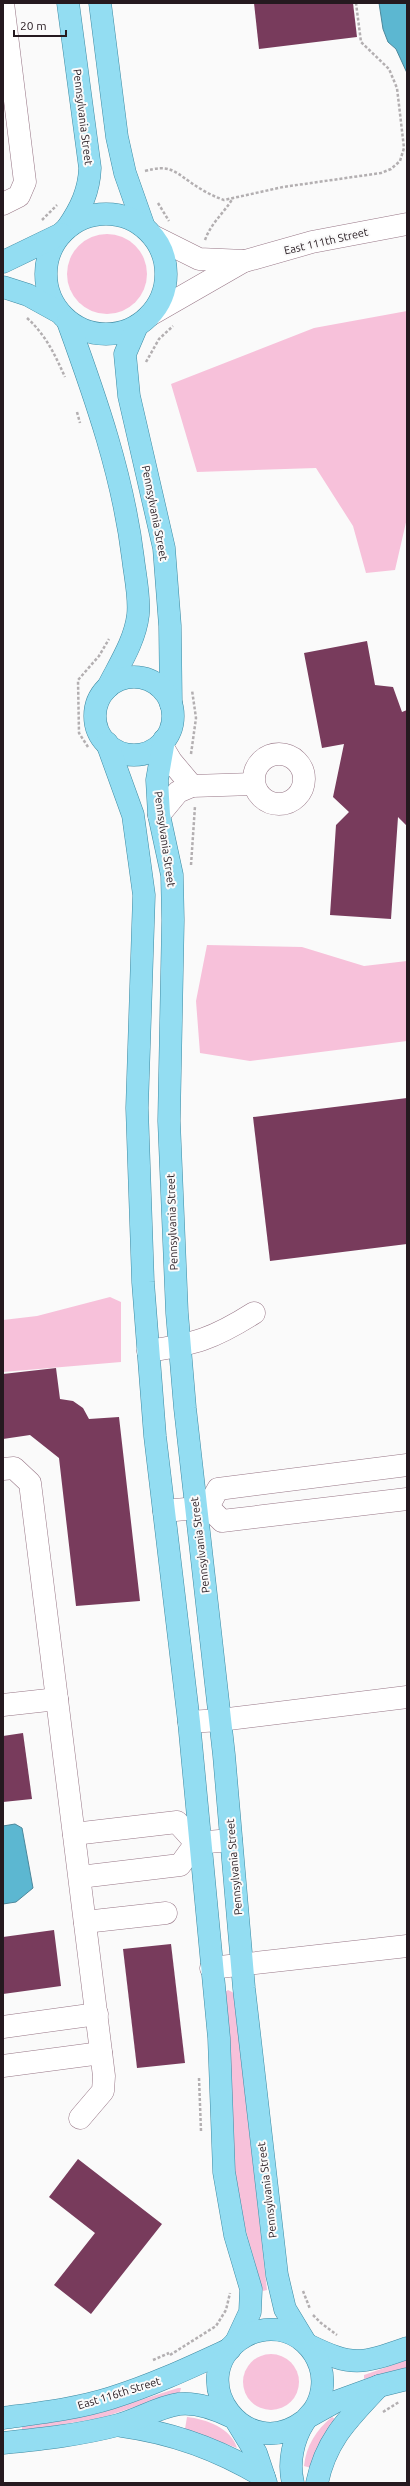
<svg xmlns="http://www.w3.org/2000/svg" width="410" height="2486" font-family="Ubuntu,sans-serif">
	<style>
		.green { fill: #f7c1da }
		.water { fill: #5cb7d1; stroke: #4c889c }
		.building { fill: #783b5c }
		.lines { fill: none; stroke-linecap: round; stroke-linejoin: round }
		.minor-casing { stroke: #987787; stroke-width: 23 }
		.major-casing { stroke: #3e8aa2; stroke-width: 23 }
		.path { stroke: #b3afb1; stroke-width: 2.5; stroke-dasharray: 3 2; stroke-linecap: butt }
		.minor { stroke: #fff; stroke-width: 22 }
		.major { stroke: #93ddf2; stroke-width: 22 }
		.labels { text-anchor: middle; stroke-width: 4; stroke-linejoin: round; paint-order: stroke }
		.street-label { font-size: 11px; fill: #25191f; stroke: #fafafa }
	</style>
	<rect width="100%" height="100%" fill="#fafafa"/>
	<!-- green -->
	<g class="green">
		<circle cx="107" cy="274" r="40"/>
		<path d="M 407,311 L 407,518 L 395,570 L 366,573 L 353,526 L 316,468 L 197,472 L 171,384 L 314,328 Z"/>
		<path d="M 207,945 L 302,947 L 364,966 L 407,961 L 407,1041 L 250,1061 L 200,1053 L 196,1001 Z"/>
		<path d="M 110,1297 L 121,1302 L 121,1362 L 3,1372 L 3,1320 L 37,1316 Z"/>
		<path d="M 228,1990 L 234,1993 L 267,2290 L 263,2291 L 244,2224 L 235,2174 L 225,1992 Z"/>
		<circle cx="271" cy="2382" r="28"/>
		<path d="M 407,2360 L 407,2368 L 364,2379 L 364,2375 Z"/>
		<path d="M 178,2388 L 181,2388 L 180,2392 L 101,2418 L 22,2431 L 22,2426 L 100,2413 Z"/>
		<path d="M 187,2417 C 206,2419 231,2428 237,2448 L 185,2429 Z"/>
		<path d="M 332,2417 L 335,2419 L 311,2468 L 304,2466 C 306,2446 316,2430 332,2417 Z"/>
	</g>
	<!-- water -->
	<g class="water">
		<path d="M 379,3 L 407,3 L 407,73 L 396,49 L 388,42 L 383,29 Z"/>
		<path d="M 15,1824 L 22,1828 L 33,1888 L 16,1902 L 3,1904 L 3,1826 Z"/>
	</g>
	<!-- building -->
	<g class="building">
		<path d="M 254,3 L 353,3 L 357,37 L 259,49 Z"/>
		<path d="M 367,641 L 375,685 L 393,687 L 402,712 L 407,710 L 407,826 L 398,817 L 391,919 L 330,915 L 336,825 L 349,812 L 333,797 L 344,744 L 322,748 L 304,653 Z"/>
		<path d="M 407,1098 L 407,1244 L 270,1261 L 253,1117 Z"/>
		<path d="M 56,1368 L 60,1399 L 73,1401 L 83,1408 L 89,1419 L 119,1417 L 140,1601 L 76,1606 L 59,1458 L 30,1435 L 3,1439 L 3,1374 Z"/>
		<path d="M 23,1733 L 32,1799 L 3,1802 L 3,1736 Z"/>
		<path d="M 54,1930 L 61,1986 L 3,1994 L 3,1937 Z"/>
		<path d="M 171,1944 L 185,2063 L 137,2068 L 123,1949 Z"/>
		<path d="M 78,2159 L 162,2224 L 91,2314 L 54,2285 L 95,2233 L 49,2197 Z"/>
	</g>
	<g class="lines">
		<!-- minor casing -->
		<g class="minor-casing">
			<g id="minor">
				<path d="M 3,204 L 19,196 L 25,182 L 3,3"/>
				<path d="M 153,236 L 199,259 L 245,261 L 312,242 L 407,224"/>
				<path d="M 150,315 L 244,261"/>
				<path d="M 162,746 L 171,761 L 192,786"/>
				<circle cx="279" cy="779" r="25"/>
				<path d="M 159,815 L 178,792 L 192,786 L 253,784"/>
				<path d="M 148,1351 C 195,1344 213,1339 254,1313"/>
				<path d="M 3,1469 L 14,1468 L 30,1483 L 104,2076 L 103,2091 L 80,2118"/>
				<path d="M 208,1507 L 218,1489 L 407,1465"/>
				<path d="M 164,1511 L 208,1507 L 222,1521 L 407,1499"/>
				<path d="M 3,1705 L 57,1699"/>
				<path d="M 189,1722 L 220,1720 L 407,1697"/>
				<path d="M 74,1834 L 177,1822 L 196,1843"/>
				<path d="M 80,1877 L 180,1865 L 196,1843 L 231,1840"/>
				<path d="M 85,1922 L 166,1913"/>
				<path d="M 211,1968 L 407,1946"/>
				<path d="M 3,2027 L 97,2014"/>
				<path d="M 3,2066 L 101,2053"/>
			</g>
		</g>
		<!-- major casing -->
		<g class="major-casing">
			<g id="major">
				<path d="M 100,3 L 117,137 L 125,173 L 144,227"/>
				<circle cx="106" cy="274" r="60"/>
				<path d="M 68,227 C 81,208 89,191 90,168 L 68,3"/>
				<path d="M 3,262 L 61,234"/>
				<path d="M 3,287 L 28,295 L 57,311"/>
				<path d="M 68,322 C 96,399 123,476 133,558 C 135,576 140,597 138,615 C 135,641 119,665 108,687"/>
				<path d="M 137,326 L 125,354 L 129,396 L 164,548 L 170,626 L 171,704"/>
				<circle cx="134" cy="716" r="39"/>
				<path d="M 164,740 L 157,780 L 159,815 L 172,875 L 173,920 L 169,1121 L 177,1313 L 185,1408 L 224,1755 L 244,1988 L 277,2275 L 285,2309 L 305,2342"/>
				<path d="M 107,743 L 133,815 L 144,895 L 137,1108 L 143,1282 L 155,1436 L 189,1722 L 219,2038 L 224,2172 L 235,2235 L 251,2289 L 250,2312 L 236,2342"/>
				<path d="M 308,2345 C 353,2367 361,2364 407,2348"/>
				<path d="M 310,2416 L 335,2402 L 379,2386 L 407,2379"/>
				<path d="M 3,2418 C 39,2413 76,2409 111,2398 C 153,2385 191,2367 230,2349"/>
				<path d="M 237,2422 L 256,2453 L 266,2483"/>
				<path d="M 122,2426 C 173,2433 220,2450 264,2477"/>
				<path d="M 3,2443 C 42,2439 80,2435 118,2425 C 138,2420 158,2407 179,2404 C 197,2402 216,2409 232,2417"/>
				<path d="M 293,2483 C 288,2463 293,2439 304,2422 C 307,2417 311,2414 314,2410 C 322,2398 325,2381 320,2366 C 314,2348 299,2333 279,2330 C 265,2328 250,2332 239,2340 C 184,2381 246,2465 304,2421"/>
				<path d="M 317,2483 C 326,2439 350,2417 379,2386"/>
			</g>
		</g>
		<!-- path -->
		<g class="path">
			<path d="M 145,171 C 168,165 172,169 190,182 C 200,189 212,196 224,200 L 283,187 L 381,173 L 391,169 L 400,161 L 404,148 L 397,88 L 389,69 L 361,42 L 356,3"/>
			<path d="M 158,203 L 169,221"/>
			<path d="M 42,220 L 57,205"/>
			<path d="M 205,240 C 211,223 224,213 233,198"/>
			<path d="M 27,318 C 46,335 55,355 65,377"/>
			<path d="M 146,362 L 159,339 L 173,326"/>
			<path d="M 77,412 L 80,423"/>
			<path d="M 88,747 L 79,733 L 78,680 L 99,656 L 109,639"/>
			<path d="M 191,754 L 196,718 L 192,690"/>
			<path d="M 191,865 L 195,806"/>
			<path d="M 199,2078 L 201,2131"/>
			<path d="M 303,2291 L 310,2309"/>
			<path d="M 313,2315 L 321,2323 L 337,2335"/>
			<path d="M 170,2355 L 216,2326 L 226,2310 L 230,2293"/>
			<path d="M 153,2360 L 169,2353"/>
			<path d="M 383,2412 L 399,2402"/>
		</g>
		<!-- minor -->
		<use href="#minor" class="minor"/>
		<!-- major -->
		<use href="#major" class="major"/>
	</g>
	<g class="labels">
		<!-- street labels -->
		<g class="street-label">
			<text transform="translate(83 117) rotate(83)" y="4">Pennsylvania Street</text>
			<text transform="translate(326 241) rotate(-13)" y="4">East 111th Street</text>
			<text transform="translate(155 513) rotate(79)" y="4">Pennsylvania Street</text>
			<text transform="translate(165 839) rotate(82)" y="4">Pennsylvania Street</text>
			<text transform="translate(172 1222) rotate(-92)" y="4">Pennsylvania Street</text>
			<text transform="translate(200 1545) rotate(-97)" y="4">Pennsylvania Street</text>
			<text transform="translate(234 1867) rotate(-95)" y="4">Pennsylvania Street</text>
			<text transform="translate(267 2190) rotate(-97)" y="4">Pennsylvania Street</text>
			<text transform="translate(119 2393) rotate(-17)" y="4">East 116th Street</text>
		</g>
	</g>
	<!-- border -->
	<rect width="410" height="2486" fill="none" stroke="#25191f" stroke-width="8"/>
	<!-- scale -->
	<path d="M14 30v6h52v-6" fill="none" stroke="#25191f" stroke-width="2"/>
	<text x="20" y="30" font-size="12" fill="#25191f" stroke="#fafafa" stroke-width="3" paint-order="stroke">20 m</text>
</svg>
